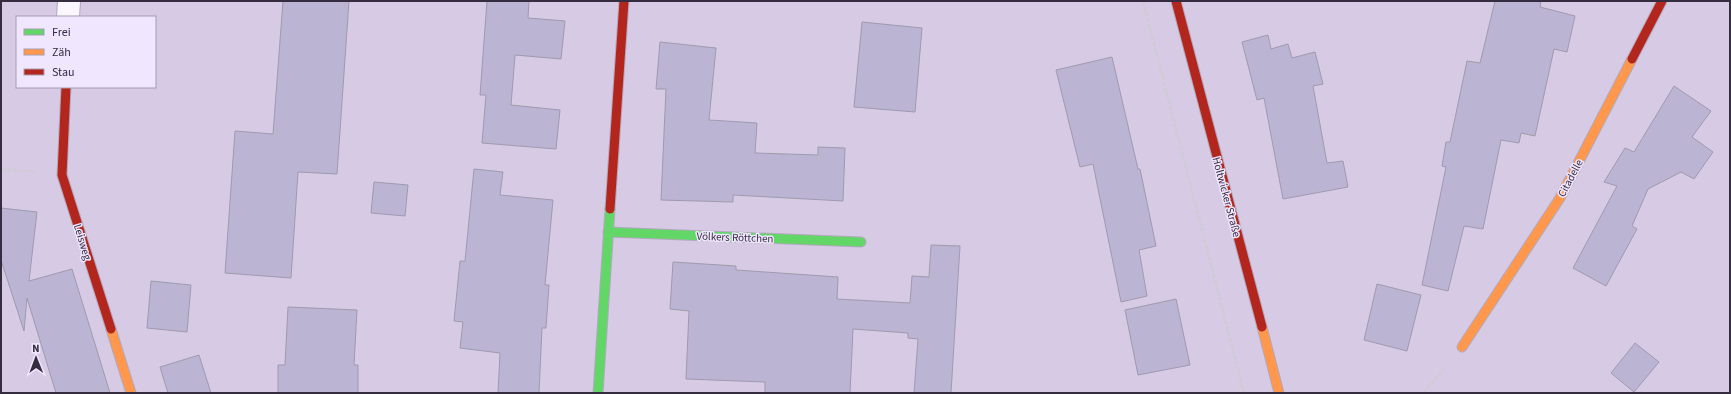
<svg xmlns="http://www.w3.org/2000/svg" width="1731" height="394" font-family="'Source Sans 3',sans-serif">
	<style>
		.building { fill: #bbb4d3; stroke: #a09aaf }
		.lines { fill: none; stroke-linecap: round; stroke-linejoin: round }
		.street-casing { stroke: #b3a9be; stroke-width: 24 }
		.fast-casing { stroke: #b3a9be; stroke-width: 11 }
		.slow-casing { stroke: #b3a9be; stroke-width: 11 }
		.jam-casing { stroke: #b3a9be; stroke-width: 11 }
		.path { stroke: #cfccd3; stroke-width: 2.5; stroke-dasharray: 4 2; stroke-linecap: butt }
		.street { stroke: #f9f7fb; stroke-width: 22 }
		.fast { stroke: #63d668; stroke-width: 9 }
		.slow { stroke: #ff974d; stroke-width: 9 }
		.jam { stroke: #b3261e; stroke-width: 9 }
		.labels { text-anchor: middle; stroke-width: 3; stroke-linejoin: round; paint-order: stroke }
		.street-label { font-size: 11px; fill: #352c3f; stroke: #f0e6fe }
	</style>
	<rect width="100%" height="100%" fill="#d6cae4"/>
	<!-- building -->
	<g class="building">
		<path d="M 283,1 L 349,1 L 337,174 L 298,172 L 291,278 L 225,273 L 235,131 L 273,134 Z"/>
		<path d="M 487,1 L 529,1 L 528,18 L 565,21 L 561,59 L 515,55 L 511,105 L 560,110 L 556,149 L 482,143 L 486,95 L 480,95 Z"/>
		<path d="M 1495,1 L 1541,1 L 1540,7 L 1575,16 L 1567,52 L 1554,49 L 1535,136 L 1521,133 L 1519,143 L 1501,140 L 1483,229 L 1464,226 L 1448,291 L 1422,285 L 1446,167 L 1442,166 L 1446,142 L 1450,142 L 1467,61 L 1480,63 Z"/>
		<path d="M 862,22 L 922,28 L 915,112 L 854,107 Z"/>
		<path d="M 1268,35 L 1271,49 L 1288,44 L 1292,58 L 1315,52 L 1323,84 L 1313,86 L 1327,163 L 1343,161 L 1348,187 L 1283,199 L 1264,98 L 1257,100 L 1242,42 Z"/>
		<path d="M 660,42 L 716,48 L 709,120 L 757,123 L 755,153 L 818,155 L 818,147 L 845,148 L 843,201 L 733,195 L 733,202 L 661,200 L 666,89 L 656,89 Z"/>
		<path d="M 1112,57 L 1138,169 L 1140,169 L 1156,246 L 1139,250 L 1147,296 L 1121,302 L 1093,164 L 1080,167 L 1056,70 Z"/>
		<path d="M 1674,86 L 1711,111 L 1692,137 L 1713,152 L 1694,179 L 1681,172 L 1648,189 L 1632,226 L 1637,229 L 1606,286 L 1573,268 L 1617,186 L 1604,182 L 1625,148 L 1634,152 Z"/>
		<path d="M 474,169 L 503,172 L 500,195 L 553,200 L 545,285 L 549,285 L 546,328 L 542,328 L 539,393 L 498,393 L 500,353 L 460,348 L 463,322 L 454,321 L 460,261 L 465,261 Z"/>
		<path d="M 374,182 L 408,185 L 405,216 L 371,213 Z"/>
		<path d="M 1,208 L 37,212 L 29,281 L 72,269 L 110,393 L 56,393 L 27,298 L 24,331 L 1,260 Z"/>
		<path d="M 931,245 L 960,246 L 951,393 L 914,393 L 918,339 L 908,338 L 908,333 L 853,329 L 850,393 L 765,393 L 765,382 L 686,379 L 689,311 L 670,309 L 673,262 L 736,266 L 736,270 L 838,277 L 837,299 L 910,303 L 912,276 L 929,277 Z"/>
		<path d="M 151,281 L 191,285 L 187,332 L 147,328 Z"/>
		<path d="M 1377,284 L 1421,295 L 1407,351 L 1364,340 Z"/>
		<path d="M 1176,299 L 1190,365 L 1138,375 L 1125,310 Z"/>
		<path d="M 288,307 L 357,310 L 354,365 L 358,365 L 358,393 L 278,393 L 278,365 L 285,365 Z"/>
		<path d="M 1635,343 L 1659,362 L 1634,392 L 1611,373 Z"/>
		<path d="M 199,355 L 211,393 L 168,393 L 160,367 Z"/>
	</g>
	<g class="lines">
		<!-- street casing -->
		<g class="street-casing">
			<path id="street" d="M 68,17 L 69,1"/>
		</g>
		<!-- fast casing -->
		<g class="fast-casing">
			<g id="fast">
				<path d="M 608,232 L 861,242"/>
				<path d="M 598,393 L 610,209"/>
			</g>
		</g>
		<!-- slow casing -->
		<g class="slow-casing">
			<g id="slow">
				<path d="M 1262,327 L 1279,393"/>
				<path d="M 111,329 L 131,393"/>
				<path d="M 1462,347 L 1560,198 L 1632,59"/>
			</g>
		</g>
		<!-- jam casing -->
		<g class="jam-casing">
			<g id="jam">
				<path d="M 1176,1 L 1262,327"/>
				<path d="M 1632,59 L 1662,1"/>
				<path d="M 66,87 L 62,175 L 111,329"/>
				<path d="M 610,209 L 624,1"/>
			</g>
		</g>
		<!-- path -->
		<g class="path">
			<path d="M 1143,1 L 1244,393"/>
			<path d="M 1,169 L 34,172"/>
			<path d="M 1423,393 L 1444,369"/>
		</g>
		<!-- street -->
		<use href="#street" class="street"/>
		<!-- fast -->
		<use href="#fast" class="fast"/>
		<!-- slow -->
		<use href="#slow" class="slow"/>
		<!-- jam -->
		<use href="#jam" class="jam"/>
	</g>
	<g class="labels">
		<!-- street labels -->
		<g class="street-label">
			<text transform="translate(1570 178) rotate(-62)" y="4">Citadelle</text>
			<text transform="translate(1227 197) rotate(75)" y="4">Holtwicker Straße</text>
			<text transform="translate(735 237) rotate(2)" y="4">Völkers Röttchen</text>
			<text transform="translate(83 242) rotate(73)" y="4">Leisweg</text>
		</g>
	</g>
	<!-- border -->
	<rect width="1731" height="394" fill="none" stroke="#352c3f" stroke-width="4"/>
	<!-- legend -->
	<rect x="16" y="16" width="140" height="72" fill="#f0e6fe" stroke="#a59cb2"/>
	<rect x="24" y="29" width="20" height="6" fill="#63d668" stroke="#a59cb2"/>
	<text x="52" y="36" font-size="12" fill="#352c3f">Frei</text>
	<rect x="24" y="49" width="20" height="6" fill="#ff974d" stroke="#a59cb2"/>
	<text x="52" y="56" font-size="12" fill="#352c3f">Zäh</text>
	<rect x="24" y="69" width="20" height="6" fill="#b3261e" stroke="#a59cb2"/>
	<text x="52" y="76" font-size="12" fill="#352c3f">Stau</text>
	<!-- north arrow -->
	<g transform="translate(36 358) rotate(359)" stroke="#f0e6fe" stroke-width="3" paint-order="stroke">
	<path d="M0-3L7 15L0 10L-7 15Z" fill="#352c3f"/>
	<text y="-6" font-size="11" font-weight="bold" text-anchor="middle" fill="#352c3f">N</text>
	</g>
</svg>
